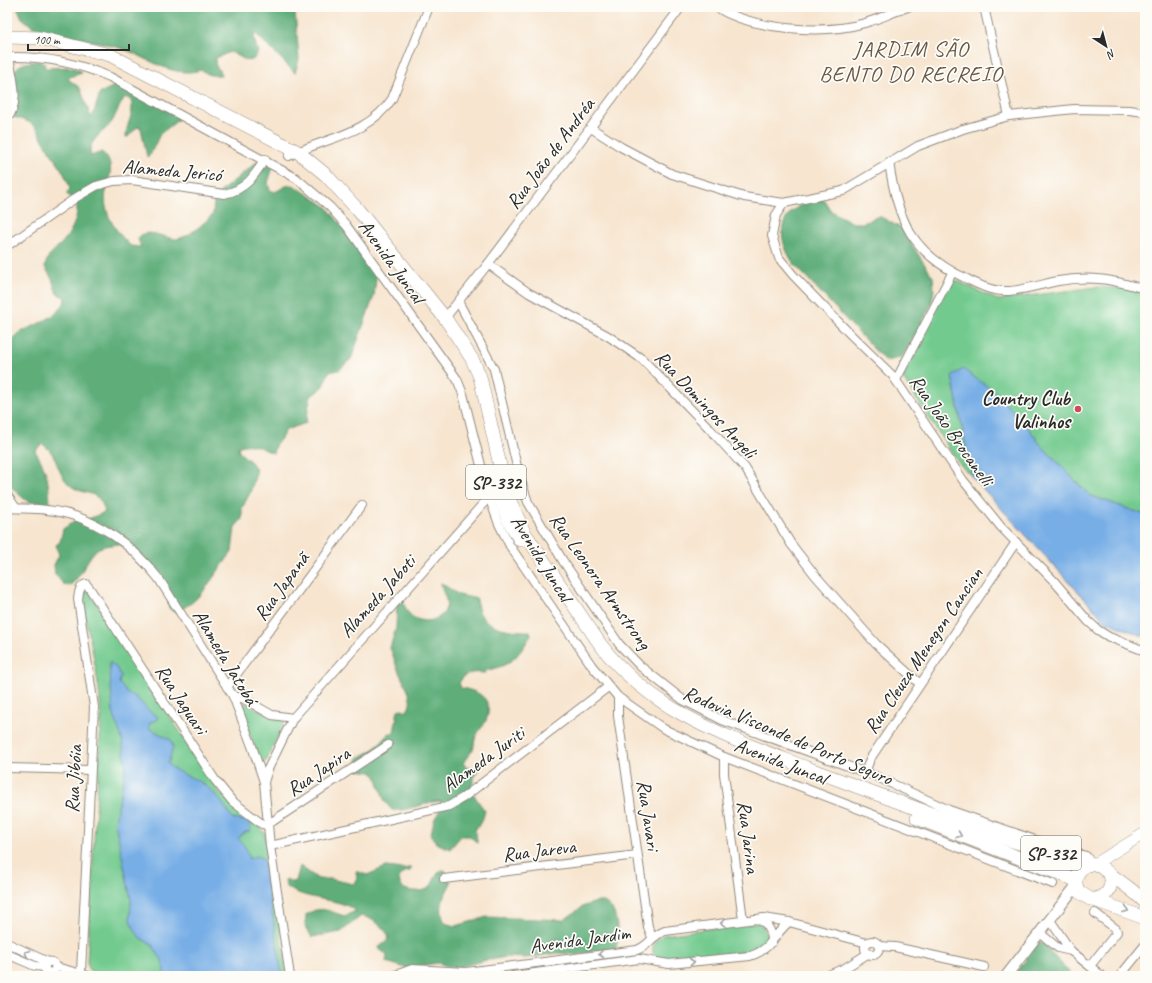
<svg xmlns="http://www.w3.org/2000/svg" width="1152" height="983" font-family="Caveat,sans-serif">
	<style>
		.green { fill: #73ca8f; stroke: #4f7a5d }
		.forest { fill: #5eae7a; stroke: #446c52 }
		.water { fill: #77aee6; stroke: #516c88 }
		.lines { fill: none; stroke-linecap: round; stroke-linejoin: round }
		.minor-casing { stroke: #91887d; stroke-width: 10 }
		.tertiary-casing { stroke: #91887d; stroke-width: 12 }
		.secondary-casing { stroke: #91887d; stroke-width: 12 }
		.primary-casing { stroke: #91887d; stroke-width: 14 }
		.minor { stroke: #fff; stroke-width: 8 }
		.tertiary { stroke: #fff; stroke-width: 10 }
		.secondary { stroke: #fff; stroke-width: 11 }
		.primary { stroke: #fff; stroke-width: 13 }
		.oneway { stroke: #a0a0a0 }
		.poi-dot { fill: #d1495b; stroke: #fdfcf7; stroke-width: 1.5 }
		.labels { text-anchor: middle; stroke-width: 3.5; stroke-linejoin: round; paint-order: stroke }
		.shield { fill: #fdfcf7; stroke: #6a6a68; stroke-width: 1 }
		.shield-label { font-size: 19px; font-weight: bold; fill: #2b2b2b }
		.street-label { font-size: 20px; fill: #2b2b2b; stroke: #fdfcf7 }
		.poi-label { font-size: 20px; font-weight: bold; fill: #2b2b2b; stroke: #fdfcf7; text-anchor: end }
		.quarter-label { font-size: 22px; letter-spacing: 1px; fill: #675847; stroke: #fdfcf7 }
	</style>
	<rect width="100%" height="100%" fill="#fdfcf7"/>
	<filter id="ink" filterUnits="userSpaceOnUse"><feTurbulence type="fractalNoise" baseFrequency=".025" numOctaves="2"/><feDisplacementMap in="SourceGraphic" scale="8" xChannelSelector="R" yChannelSelector="G"/><feConvolveMatrix kernelMatrix="1 2 1 2 8 2 1 2 1" color-interpolation-filters="sRGB"/></filter>
	<filter id="wash" filterUnits="userSpaceOnUse"><feTurbulence type="fractalNoise" baseFrequency=".012" numOctaves="4" result="noise"/><feDisplacementMap in="SourceGraphic" scale="16" xChannelSelector="R" yChannelSelector="G"/><feGaussianBlur stdDeviation="0.9" result="paint"/><feColorMatrix in="noise" values="0 0 0 0 0 0 0 0 0 0 0 0 0 0 0 0 0 1.4 0 .05"/><feComposite in="paint" operator="in"/></filter>
	<g filter="url(#wash)">
		<rect width="100%" height="100%" fill="#f7e5cf"/>
		<!-- green -->
		<g class="green">
			<path d="M 951,278 L 998,300 L 1096,287 L 1133,289 L 1145,293 L 1145,515 L 1089,495 L 1040,444 L 1027,426 L 952,376 L 972,477 L 957,461 L 902,377 Z"/>
			<path d="M 83,589 L 87,589 L 220,793 L 260,827 L 265,834 L 287,976 L 103,976 L 89,970 L 87,962 L 101,719 C 100,677 89,636 80,595 Z"/>
			<path d="M 244,703 L 285,721 L 267,760 L 264,762 L 260,761 L 240,708 Z"/>
			<path d="M 754,923 L 760,923 L 768,934 L 765,945 L 758,950 L 667,962 C 649,959 648,944 663,935 Z"/>
		</g>
		<!-- forest -->
		<g class="forest">
			<path d="M 17,7 L 298,7 L 295,11 L 299,59 L 295,73 L 255,33 L 254,39 L 258,52 C 251,69 242,56 230,52 L 216,58 L 215,64 L 222,75 L 210,75 L 201,70 C 171,79 147,56 120,48 C 91,40 62,34 33,27 L 22,18 Z"/>
			<path d="M 40,61 L 45,64 L 44,67 L 46,68 L 70,67 L 81,71 L 82,73 L 70,77 L 68,79 L 80,88 L 91,117 L 93,115 L 100,93 L 119,84 L 178,114 L 178,120 L 160,134 L 150,155 L 147,157 L 141,128 L 137,127 L 128,137 L 126,137 C 126,123 135,115 131,100 L 125,97 C 120,104 117,112 113,120 C 107,131 85,141 91,156 L 102,152 C 121,169 101,186 106,207 C 109,222 120,236 131,246 L 141,247 L 138,239 C 144,226 166,239 176,239 C 189,238 203,223 213,215 L 214,199 L 219,193 L 258,161 L 273,167 L 268,183 L 270,190 L 275,192 L 286,186 L 293,185 L 326,206 L 375,268 L 376,279 L 374,296 L 351,359 L 339,370 L 329,372 L 322,388 L 310,397 L 306,423 L 286,430 L 280,440 L 276,443 L 273,453 C 260,448 251,441 238,447 L 239,452 L 251,462 L 255,468 L 256,473 L 250,493 L 242,508 L 242,519 L 235,527 L 232,552 L 202,593 L 193,602 L 177,612 L 172,611 L 169,608 L 169,593 L 147,565 L 120,544 C 113,545 102,545 96,550 C 85,561 82,577 69,586 L 64,585 L 55,574 L 54,565 L 59,555 L 56,545 L 60,542 L 63,529 L 74,521 L 86,520 L 105,512 C 99,488 86,497 71,486 C 54,472 60,455 42,444 L 35,451 C 47,468 49,484 50,504 L 48,506 C 25,505 23,497 7,483 L 7,347 L 9,347 C 12,342 16,335 21,332 C 33,325 66,315 65,297 L 57,294 L 52,279 L 45,267 C 48,254 51,254 60,245 C 70,235 78,220 77,206 L 66,193 L 70,189 C 65,170 52,157 43,140 C 40,136 39,130 35,127 C 23,114 7,124 7,102 L 11,102 C 12,75 8,63 40,61 Z"/>
			<path d="M 817,198 L 824,200 L 831,211 L 853,223 L 863,223 L 879,216 L 901,228 L 933,277 L 934,290 L 931,305 L 915,336 L 901,358 L 885,361 L 794,264 C 773,233 780,210 817,198 Z"/>
			<path d="M 441,583 L 459,595 L 477,599 C 476,628 508,631 530,631 L 531,635 C 519,655 512,666 487,670 L 485,673 C 473,672 465,672 459,683 L 461,688 C 477,691 493,697 487,718 C 485,724 480,729 477,734 C 474,739 475,744 473,749 C 470,755 465,758 463,764 L 469,768 L 479,768 C 467,790 472,792 485,811 L 482,821 L 475,830 L 478,844 L 470,836 L 461,836 L 450,849 L 436,843 L 431,834 L 434,820 L 441,808 L 441,801 C 424,802 408,812 392,810 L 385,802 L 376,776 L 371,772 L 357,770 L 355,768 L 358,758 L 373,750 L 388,734 L 394,732 L 398,710 L 402,709 L 407,711 C 416,698 404,685 399,672 C 395,664 394,656 390,648 L 396,628 L 397,601 L 403,599 C 404,603 405,608 407,611 C 416,625 441,624 446,608 C 449,599 441,592 441,583 Z"/>
			<path d="M 300,866 L 318,879 L 331,879 L 353,884 L 357,880 L 356,871 L 367,875 L 386,867 L 404,869 L 412,867 L 410,871 L 404,872 L 399,878 C 400,883 400,887 405,889 C 410,892 426,892 430,887 C 433,883 435,877 438,872 L 445,870 L 451,883 C 443,898 438,907 445,923 L 456,926 L 487,917 L 564,920 L 582,907 L 595,902 L 604,902 C 607,904 610,906 612,909 C 617,916 621,944 614,950 L 605,949 L 578,955 L 558,953 L 526,958 L 507,957 L 487,960 L 454,968 L 438,963 L 406,968 L 386,962 L 387,955 L 378,948 L 387,941 L 389,936 C 382,926 373,918 361,916 L 341,932 L 312,937 L 305,927 L 306,915 C 321,904 329,912 345,916 L 356,911 C 339,897 309,902 286,887 L 285,880 L 286,879 L 292,882 L 296,881 Z"/>
			<path d="M 1038,943 L 1044,943 L 1050,952 L 1073,976 L 1014,976 Z"/>
		</g>
		<!-- water -->
		<g class="water">
			<path d="M 963,369 L 995,392 L 1027,426 L 1040,444 L 1089,495 L 1145,515 L 1145,637 L 1105,621 L 972,477 L 952,376 Z"/>
			<path d="M 109,662 L 116,667 L 121,676 L 119,683 L 128,694 L 135,696 L 149,711 L 158,717 L 155,721 L 150,722 L 149,728 L 171,740 L 173,747 L 168,764 C 177,774 192,776 203,784 C 216,793 225,806 233,819 L 246,821 L 250,825 L 250,831 L 245,832 L 238,838 L 246,848 L 249,859 L 257,856 L 264,859 L 282,976 L 165,976 L 162,960 L 152,945 L 139,937 L 130,921 L 131,900 L 115,822 L 126,767 L 122,739 L 113,712 Z"/>
		</g>
	</g>
	<g filter="url(#ink)">
		<g class="lines">
			<!-- minor casing -->
			<g class="minor-casing">
				<g id="minor">
					<path d="M 716,7 C 753,30 823,35 865,23 C 879,19 893,12 908,7"/>
					<path d="M 984,7 L 1009,116"/>
					<path d="M 7,57 C 42,56 78,63 110,77 L 296,178 L 330,207 L 346,225 L 457,379 L 463,394 L 489,497 L 499,524 L 510,546 L 592,666 L 618,697 L 664,729 L 724,757 L 1053,884"/>
					<path d="M 7,119 C 21,103 12,77 9,57"/>
					<path d="M 591,128 L 621,147 L 672,174 L 744,197 L 784,203 L 843,191 L 918,146 L 963,129 L 1009,116 L 1074,109 L 1129,110 L 1145,112"/>
					<path d="M 289,156 C 324,138 368,135 392,99 L 429,7"/>
					<path d="M 889,162 C 897,220 912,254 967,279 C 979,285 991,291 1004,291 C 1018,292 1043,284 1058,281 C 1092,275 1113,280 1145,289"/>
					<path d="M 784,203 L 776,215 L 772,236 L 779,258 L 793,275 L 850,334 L 893,376 L 963,480 L 1001,527 L 1054,581 L 1088,621 L 1098,630 L 1109,637 L 1145,651"/>
					<path d="M 7,246 L 77,197 L 96,186 L 114,181 L 132,180 L 224,194 C 245,190 254,177 265,159"/>
					<path d="M 488,264 L 529,293 L 608,336 L 642,359 L 709,428 L 745,468 L 791,544 L 815,575 L 876,644 L 920,684"/>
					<path d="M 459,303 L 494,369 L 519,475 L 528,502 L 563,561 L 619,644 L 640,666 L 683,700 L 722,720 L 875,776 L 949,810 L 1058,848 L 1086,856 L 1092,864"/>
					<path d="M 445,318 L 488,264 L 681,7"/>
					<path d="M 896,380 L 952,273"/>
					<path d="M 7,495 L 16,508"/>
					<path d="M 7,508 C 20,509 34,508 47,510 C 93,515 132,544 159,579 L 233,696 L 252,746 L 264,782 L 270,846 L 290,976"/>
					<path d="M 227,687 L 362,505"/>
					<path d="M 233,696 L 242,698 L 272,715 L 293,718"/>
					<path d="M 618,697 L 618,716 L 648,927 L 652,937"/>
					<path d="M 724,757 L 724,774 L 743,920"/>
					<path d="M 7,768 L 90,770"/>
					<path d="M 865,773 L 870,759 L 1016,542"/>
					<path d="M 264,782 L 268,769 L 293,718 L 489,497"/>
					<path d="M 270,846 L 449,806 L 464,797 L 608,687"/>
					<path d="M 444,879 L 637,855"/>
					<path d="M 756,919 C 768,922 772,931 772,942"/>
					<path d="M 1040,933 L 1058,948 L 1071,951 L 1050,920"/>
					<circle cx="872" cy="948" r="7"/>
					<path d="M 7,943 L 48,962"/>
					<path d="M 879,946 L 895,947 L 984,967"/>
					<path d="M 1071,951 L 1102,976"/>
					<path d="M 7,954 L 35,966 L 45,967"/>
					<circle cx="50" cy="967" r="5.5"/>
					<path d="M 1090,966 L 1117,932 L 1116,929 L 1095,913"/>
					<path d="M 56,967 L 89,976"/>
					<path d="M 81,972 L 94,707 L 78,599 C 79,593 79,586 86,584 L 90,589 L 215,780 L 232,801 L 262,824 L 267,825 L 388,745"/>
					<path d="M 393,976 L 412,969 L 466,972 L 637,950 C 650,945 651,936 665,931 L 764,918 L 789,922 L 867,943"/>
					<path d="M 513,976 L 639,959 L 669,964 L 750,956 C 771,950 774,934 789,922"/>
					<path d="M 826,976 L 845,968 L 869,953"/>
					<path d="M 1120,976 L 1145,945"/>
				</g>
			</g>
			<!-- tertiary casing -->
			<g class="tertiary-casing">
				<path id="tertiary" d="M 1006,976 L 1076,886"/>
			</g>
			<!-- secondary casing -->
			<g class="secondary-casing">
				<path id="secondary" d="M 1095,864 L 1145,833"/>
			</g>
			<!-- primary casing -->
			<g class="primary-casing">
				<g id="primary">
					<path d="M 7,37 L 40,38 L 110,55 L 298,152 L 326,175 L 358,210 L 445,318 L 472,359 L 480,377 L 506,492 L 524,532 L 600,644 C 652,713 730,738 807,768 C 867,790 926,813 987,833 C 1020,844 1055,852 1088,865"/>
					<path d="M 500,498 L 509,521 L 520,540"/>
					<path d="M 917,818 L 1076,880"/>
					<path d="M 1110,874 C 1114,889 1105,900 1090,899 L 1078,891 C 1075,884 1075,876 1080,870 C 1092,856 1102,868 1111,875 C 1124,884 1133,890 1145,902"/>
					<path d="M 1094,900 L 1145,918"/>
				</g>
			</g>
			<!-- minor -->
			<use href="#minor" class="minor"/>
			<!-- tertiary -->
			<use href="#tertiary" class="tertiary"/>
			<!-- secondary -->
			<use href="#secondary" class="secondary"/>
			<!-- primary -->
			<use href="#primary" class="primary"/>
		</g>
		<!-- one-way arrows -->
		<defs><path id="oneway-chevron" d="M-2-3.5L2.5 0L-2 3.5" fill="none" stroke-width="1.6" stroke-linecap="round" stroke-linejoin="round"/></defs>
		<g class="oneway">
			<use href="#oneway-chevron" transform="translate(959 835) rotate(22)"/>
			<use href="#oneway-chevron" transform="translate(1126 910) rotate(21)"/>
			<use href="#oneway-chevron" transform="translate(723 923) rotate(172)"/>
			<use href="#oneway-chevron" transform="translate(27 953) rotate(-155)"/>
			<use href="#oneway-chevron" transform="translate(601 954) rotate(173)"/>
			<use href="#oneway-chevron" transform="translate(692 962) rotate(-6)"/>
		</g>
	</g>
	<!-- markers -->
	<circle class="poi-dot" cx="1078" cy="409" r="4"/>
	<g class="labels">
		<!-- shield labels -->
		<g class="shield">
			<rect x="466" y="465" width="60" height="34" rx="3"/>
			<rect x="1021" y="836" width="60" height="34" rx="3"/>
		</g>
		<g class="shield-label">
			<text x="496" y="489">SP-332</text>
			<text x="1051" y="860">SP-332</text>
		</g>
		<!-- street labels -->
		<g class="street-label">
			<text transform="translate(550 153) rotate(-53)" y="7">Rua João de Andréa</text>
			<text transform="translate(172 170) rotate(5)" y="7">Alameda Jericó</text>
			<text transform="translate(392 261) rotate(54)" y="7">Avenida Juncal</text>
			<text transform="translate(706 404) rotate(47)" y="7">Rua Domingos Angeli</text>
			<text transform="translate(952 430) rotate(55)" y="7">Rua João Brocanelli</text>
			<text transform="translate(542 558) rotate(58)" y="7">Avenida Juncal</text>
			<text transform="translate(601 581) rotate(55)" y="7">Rua Leonora Armstrong</text>
			<text transform="translate(281 586) rotate(-54)" y="7">Rua Japanã</text>
			<text transform="translate(377 596) rotate(-48)" y="7">Alameda Jaboti</text>
			<text transform="translate(923 650) rotate(-56)" y="7">Rua Cleuza Menegon Cancian</text>
			<text transform="translate(226 657) rotate(59)" y="7">Alameda Jatobá</text>
			<text transform="translate(182 699) rotate(57)" y="7">Rua Jaguari</text>
			<text transform="translate(788 735) rotate(23)" y="7">Rodovia Visconde de Porto Seguro</text>
			<text transform="translate(483 759) rotate(-36)" y="7">Alameda Juriti</text>
			<text transform="translate(781 761) rotate(21)" y="7">Avenida Juncal</text>
			<text transform="translate(318 771) rotate(-34)" y="7">Rua Japira</text>
			<text transform="translate(73 779) rotate(-87)" y="7">Rua Jibóia</text>
			<text transform="translate(649 815) rotate(82)" y="7">Rua Javari</text>
			<text transform="translate(749 837) rotate(83)" y="7">Rua Jarina</text>
			<text transform="translate(539 850) rotate(-7)" y="7">Rua Jareva</text>
			<text transform="translate(580 939) rotate(-8)" y="7">Avenida Jardim</text>
		</g>
		<!-- poi labels -->
		<g class="poi-label">
			<text x="1070" y="405">Country Club<tspan x="1070" dy="23">Valinhos</tspan></text>
		</g>
		<!-- quarter labels -->
		<g class="quarter-label">
			<text x="911" y="56">JARDIM SÃO<tspan x="911" dy="25">BENTO DO RECREIO</tspan></text>
		</g>
	</g>
	<!-- margin -->
	<rect width="1152" height="983" fill="none" stroke="#fdfcf7" stroke-width="24"/>
	<!-- north arrow -->
	<g transform="translate(1106 46) rotate(144)" stroke="#fdfcf7" stroke-width="3" paint-order="stroke">
	<path d="M0-3L7 15L0 10L-7 15Z" fill="#2b2b2b"/>
	<text y="-6" font-size="11" font-weight="bold" text-anchor="middle" fill="#2b2b2b">N</text>
	</g>
	<!-- scale -->
	<path d="M28 44v6h101v-6" fill="none" stroke="#2b2b2b" stroke-width="2"/>
	<text x="34" y="44" font-size="12" fill="#2b2b2b" stroke="#fdfcf7" stroke-width="3" paint-order="stroke">100 m</text>
</svg>
